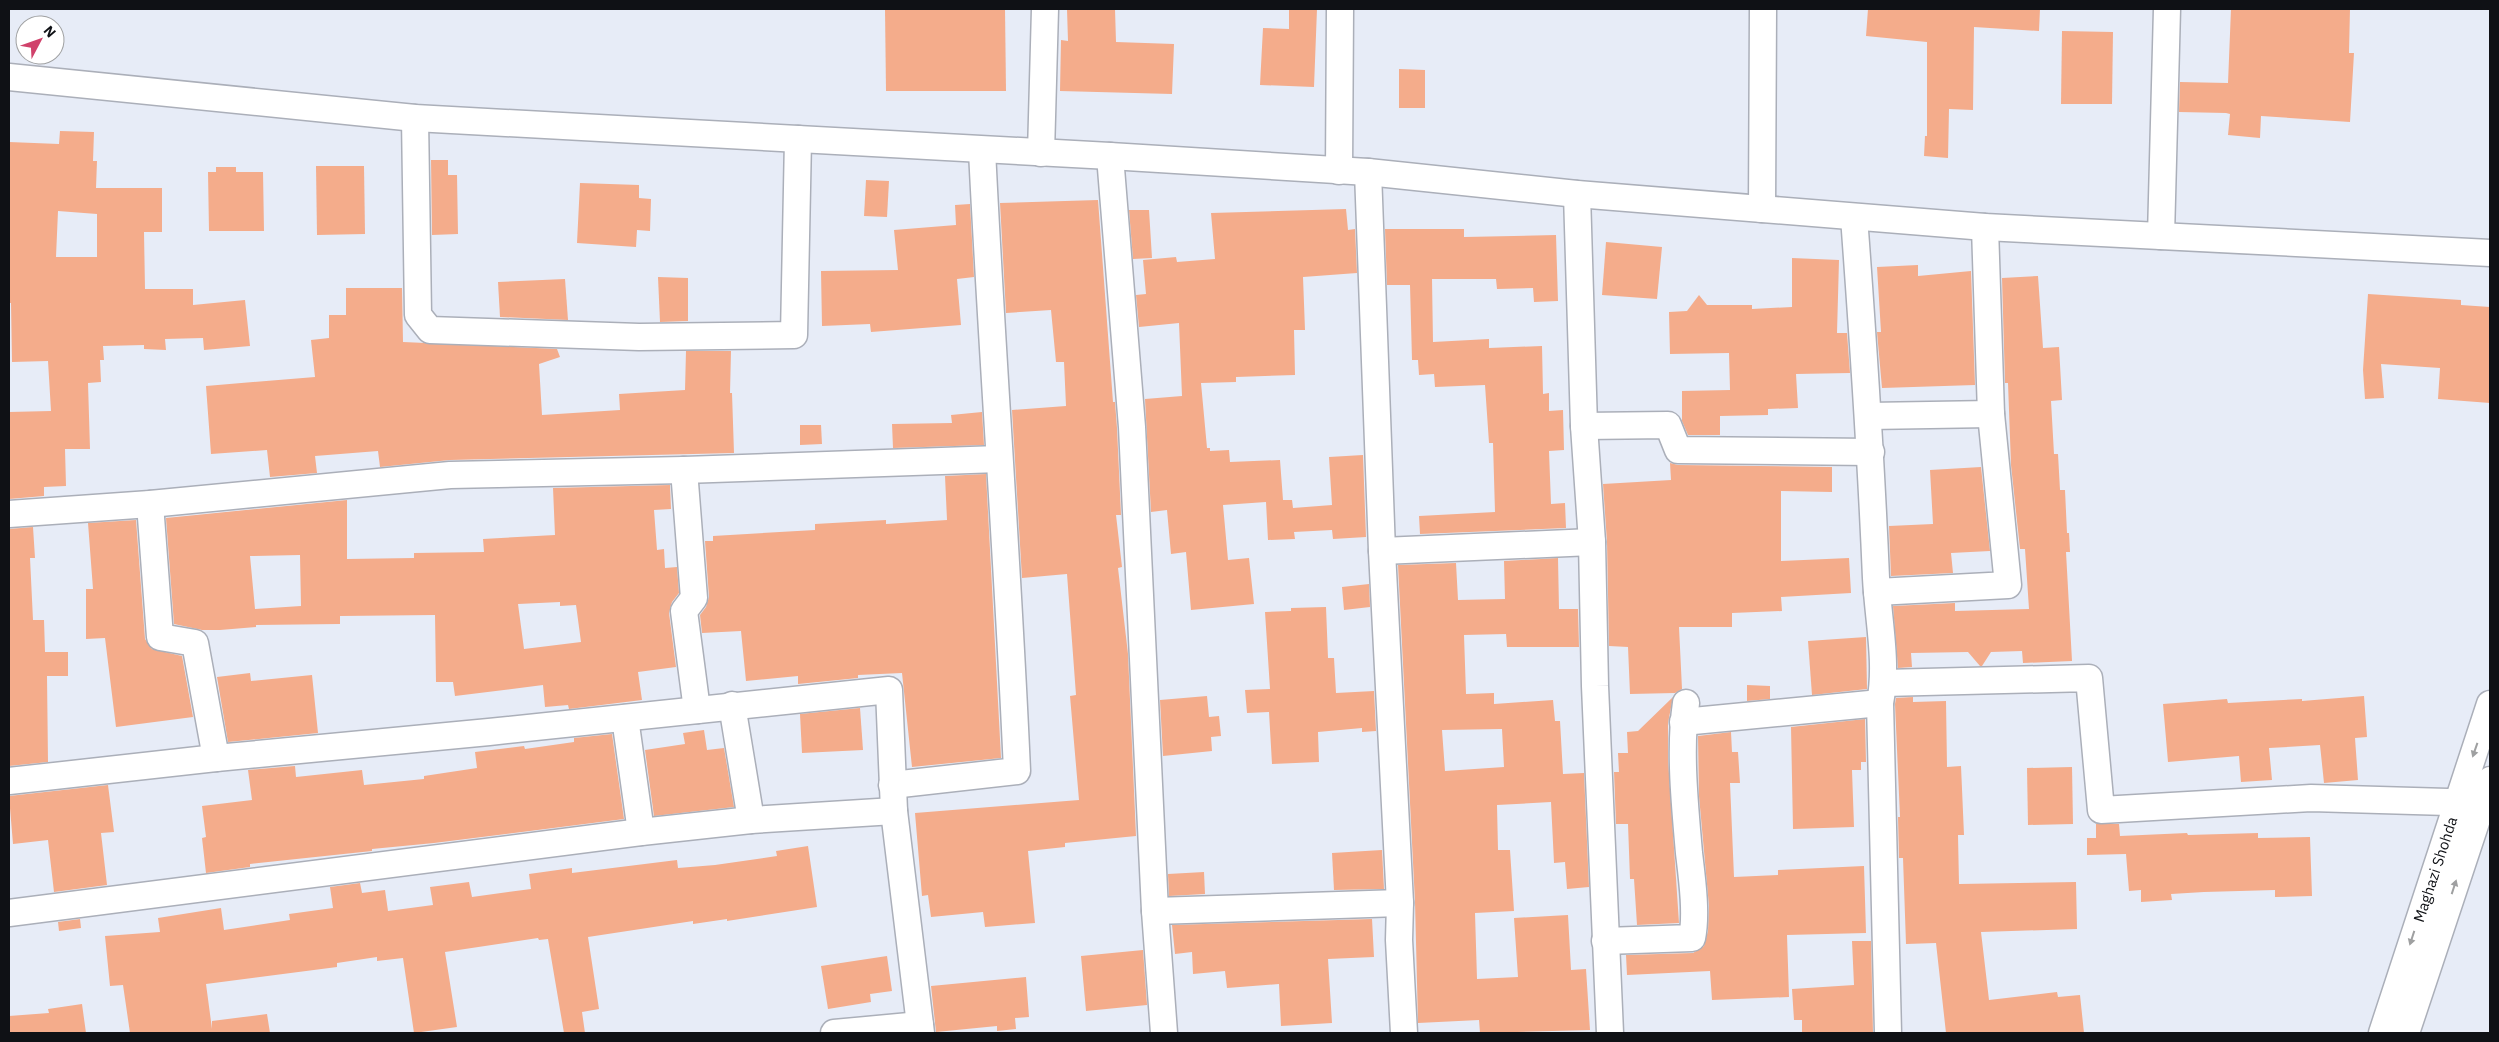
<svg xmlns="http://www.w3.org/2000/svg" width="2499" height="1042" font-family="'IBM Plex Sans',sans-serif">
	<style>
		.building { fill: #f4ac8b; fill-rule: evenodd }
		.lines { fill: none; stroke-linecap: round; stroke-linejoin: round }
		.minor-casing { stroke: #abafb9; stroke-width: 29 }
		.minor { stroke: #fff; stroke-width: 26 }
		.oneway { fill: #9fa0a1 }
		.labels { text-anchor: middle; stroke-width: 5; stroke-linejoin: round; paint-order: stroke }
		.street-label { font-size: 15px; fill: #0f1115; stroke: #fff }
	</style>
	<rect width="100%" height="100%" fill="#e7ecf7"/>
	<!-- building -->
	<g class="building">
		<path d="M 885,9 L 1005,9 L 1006,91 L 886,91 Z"/>
		<path d="M 1067,9 L 1115,9 L 1116,42 L 1174,44 L 1172,94 L 1060,91 L 1061,40 L 1068,41 Z"/>
		<path d="M 1289,9 L 1317,9 L 1314,87 L 1260,85 L 1263,28 L 1289,29 Z"/>
		<path d="M 1868,9 L 2040,9 L 2039,31 L 1974,27 L 1973,110 L 1949,109 L 1948,158 L 1924,156 L 1925,136 L 1927,136 L 1927,42 L 1866,36 Z"/>
		<path d="M 2231,9 L 2350,9 L 2349,53 L 2354,53 L 2350,122 L 2261,116 L 2260,138 L 2228,135 L 2230,114 L 2226,113 L 2179,112 L 2180,82 L 2228,83 Z"/>
		<path d="M 2062,31 L 2113,32 L 2112,104 L 2061,104 Z"/>
		<path d="M 1399,69 L 1425,70 L 1425,108 L 1399,108 Z"/>
		<path d="M 60,131 L 94,132 L 93,161 L 97,161 L 96,188 L 162,188 L 162,232 L 144,232 L 145,289 L 193,289 L 193,305 L 245,300 L 250,346 L 204,350 L 203,338 L 165,339 L 166,350 L 144,349 L 144,345 L 103,346 L 104,360 L 100,360 L 101,382 L 88,383 L 90,449 L 65,449 L 66,486 L 44,487 L 44,496 L 9,499 L 9,412 L 51,411 L 48,361 L 12,362 L 11,303 L 9,303 L 9,142 L 59,144 ZM 58,211 L 97,214 L 97,257 L 56,257 Z"/>
		<path d="M 431,160 L 448,160 L 448,175 L 457,175 L 458,234 L 432,235 Z"/>
		<path d="M 316,166 L 364,166 L 365,234 L 317,235 Z"/>
		<path d="M 216,167 L 236,167 L 236,172 L 263,172 L 264,231 L 209,231 L 208,172 L 216,172 Z"/>
		<path d="M 866,180 L 889,181 L 887,217 L 864,216 Z"/>
		<path d="M 580,183 L 639,185 L 639,198 L 651,199 L 650,231 L 637,230 L 636,247 L 577,243 Z"/>
		<path d="M 1098,200 L 1113,402 L 1115,402 L 1117,428 L 1121,515 L 1116,515 L 1122,567 L 1118,568 L 1128,654 L 1136,836 L 1065,843 L 1065,847 L 1028,851 L 1035,923 L 985,927 L 983,912 L 931,917 L 928,895 L 922,896 L 915,813 L 1079,800 L 1070,696 L 1076,695 L 1067,574 L 1022,578 L 1012,410 L 1066,406 L 1064,362 L 1056,362 L 1051,310 L 1006,313 L 1000,203 Z"/>
		<path d="M 970,204 L 974,277 L 957,279 L 961,325 L 871,332 L 870,324 L 822,326 L 821,271 L 898,270 L 894,230 L 956,225 L 955,205 Z"/>
		<path d="M 1346,209 L 1348,230 L 1355,229 L 1357,273 L 1303,277 L 1305,330 L 1294,330 L 1295,375 L 1236,377 L 1236,382 L 1201,383 L 1207,448 L 1210,448 L 1210,451 L 1229,450 L 1230,462 L 1280,460 L 1283,500 L 1292,500 L 1293,508 L 1332,505 L 1329,457 L 1363,455 L 1366,537 L 1333,539 L 1332,530 L 1294,532 L 1295,539 L 1268,540 L 1266,502 L 1223,505 L 1228,560 L 1249,558 L 1254,604 L 1191,610 L 1186,552 L 1171,554 L 1167,510 L 1151,512 L 1145,399 L 1182,396 L 1179,323 L 1139,327 L 1136,295 L 1146,294 L 1143,260 L 1176,257 L 1177,262 L 1215,259 L 1211,213 Z"/>
		<path d="M 1129,210 L 1149,210 L 1152,258 L 1133,259 Z"/>
		<path d="M 1385,229 L 1464,229 L 1464,237 L 1556,235 L 1558,301 L 1534,302 L 1533,288 L 1497,289 L 1496,279 L 1432,279 L 1433,342 L 1489,339 L 1489,348 L 1542,346 L 1543,394 L 1549,393 L 1549,411 L 1563,410 L 1564,450 L 1549,451 L 1551,504 L 1565,503 L 1566,528 L 1420,534 L 1419,516 L 1495,512 L 1493,443 L 1489,443 L 1485,385 L 1435,387 L 1434,374 L 1419,375 L 1418,360 L 1412,360 L 1410,285 L 1387,285 Z"/>
		<path d="M 1606,242 L 1662,247 L 1657,299 L 1602,295 Z"/>
		<path d="M 1792,258 L 1839,260 L 1837,333 L 1847,333 L 1850,373 L 1796,374 L 1798,408 L 1768,409 L 1768,415 L 1720,416 L 1720,435 L 1688,435 L 1682,421 L 1682,391 L 1730,390 L 1729,353 L 1670,354 L 1669,312 L 1687,311 L 1699,295 L 1707,305 L 1752,305 L 1752,309 L 1792,307 Z"/>
		<path d="M 1918,265 L 1918,276 L 1971,271 L 1975,385 L 1882,388 L 1877,332 L 1881,332 L 1877,267 Z"/>
		<path d="M 2038,276 L 2043,348 L 2059,347 L 2062,400 L 2051,401 L 2054,454 L 2058,454 L 2060,490 L 2065,490 L 2067,533 L 2069,533 L 2070,552 L 2066,552 L 2072,661 L 2023,663 L 2022,651 L 1991,652 L 1982,666 L 1980,666 L 1968,652 L 1911,653 L 1912,667 L 1898,668 L 1893,606 L 1955,603 L 1955,611 L 2029,609 L 2025,549 L 2020,549 L 2011,465 L 2008,383 L 2005,383 L 2002,278 Z"/>
		<path d="M 658,277 L 688,278 L 688,321 L 660,322 Z"/>
		<path d="M 565,279 L 568,320 L 500,317 L 498,282 Z"/>
		<path d="M 346,288 L 402,288 L 403,342 L 557,349 L 560,357 L 539,364 L 542,415 L 620,410 L 619,394 L 685,390 L 686,351 L 731,351 L 730,393 L 732,393 L 734,453 L 450,460 L 380,467 L 378,451 L 315,456 L 317,473 L 270,477 L 267,450 L 211,454 L 206,386 L 315,377 L 311,340 L 329,338 L 329,315 L 346,315 Z"/>
		<path d="M 2368,294 L 2461,300 L 2461,305 L 2490,307 L 2490,403 L 2438,399 L 2440,368 L 2381,364 L 2384,398 L 2365,399 L 2363,370 Z"/>
		<path d="M 982,412 L 984,445 L 893,448 L 892,424 L 952,423 L 951,415 Z"/>
		<path d="M 800,425 L 821,425 L 822,444 L 800,445 Z"/>
		<path d="M 1670,463 L 1678,465 L 1832,467 L 1832,492 L 1781,491 L 1781,561 L 1849,558 L 1851,593 L 1781,597 L 1782,611 L 1732,613 L 1732,627 L 1679,627 L 1682,689 L 1675,693 L 1630,694 L 1628,647 L 1609,646 L 1607,542 L 1603,484 L 1671,480 Z"/>
		<path d="M 1981,467 L 1990,551 L 1951,553 L 1953,573 L 1891,576 L 1889,526 L 1933,524 L 1930,470 Z"/>
		<path d="M 986,474 L 1001,758 L 912,767 L 902,673 L 858,675 L 858,678 L 798,684 L 798,676 L 746,681 L 741,631 L 702,633 L 700,615 L 706,607 L 709,597 L 705,541 L 713,541 L 713,536 L 815,530 L 815,524 L 886,520 L 886,524 L 947,520 L 945,476 Z"/>
		<path d="M 670,485 L 671,509 L 654,510 L 657,550 L 664,549 L 665,568 L 677,567 L 679,593 L 672,602 L 669,613 L 676,667 L 638,672 L 642,700 L 569,709 L 568,705 L 545,707 L 543,685 L 455,696 L 453,682 L 436,682 L 435,615 L 340,616 L 340,624 L 256,625 L 256,627 L 220,630 L 202,630 L 174,624 L 166,518 L 347,500 L 347,559 L 414,558 L 414,553 L 484,552 L 483,539 L 555,535 L 553,488 ZM 300,555 L 301,606 L 255,609 L 250,556 ZM 560,602 L 560,606 L 576,605 L 581,642 L 524,649 L 518,604 Z"/>
		<path d="M 136,520 L 145,639 L 152,649 L 182,656 L 193,717 L 116,727 L 105,638 L 86,639 L 86,589 L 93,589 L 88,523 Z"/>
		<path d="M 33,527 L 35,558 L 30,558 L 33,620 L 44,620 L 45,652 L 68,652 L 68,676 L 47,676 L 48,762 L 9,766 L 9,529 Z"/>
		<path d="M 1558,558 L 1559,609 L 1578,609 L 1579,647 L 1507,647 L 1506,634 L 1464,635 L 1466,694 L 1494,693 L 1494,704 L 1553,700 L 1555,721 L 1560,721 L 1563,774 L 1584,773 L 1589,887 L 1567,889 L 1565,862 L 1554,863 L 1551,802 L 1497,805 L 1498,850 L 1510,850 L 1514,911 L 1475,913 L 1477,979 L 1518,977 L 1514,918 L 1568,915 L 1571,970 L 1586,969 L 1590,1030 L 1480,1033 L 1479,1020 L 1418,1023 L 1415,902 L 1398,565 L 1456,563 L 1458,600 L 1505,599 L 1504,561 ZM 1502,729 L 1504,767 L 1445,771 L 1442,730 Z"/>
		<path d="M 1369,584 L 1370,607 L 1344,610 L 1342,587 Z"/>
		<path d="M 1326,607 L 1328,658 L 1334,658 L 1336,693 L 1374,691 L 1376,731 L 1362,732 L 1362,728 L 1318,732 L 1319,762 L 1272,764 L 1269,712 L 1247,713 L 1245,690 L 1270,689 L 1265,612 L 1291,611 L 1291,608 Z"/>
		<path d="M 1866,637 L 1867,689 L 1812,695 L 1808,641 Z"/>
		<path d="M 250,673 L 251,681 L 312,675 L 318,733 L 228,742 L 217,677 Z"/>
		<path d="M 1747,685 L 1770,686 L 1770,699 L 1747,701 Z"/>
		<path d="M 1207,696 L 1209,717 L 1219,716 L 1221,736 L 1211,737 L 1212,751 L 1163,756 L 1160,700 Z"/>
		<path d="M 2364,696 L 2367,737 L 2355,738 L 2358,780 L 2324,783 L 2320,745 L 2269,748 L 2272,780 L 2241,782 L 2239,756 L 2168,762 L 2163,704 L 2227,699 L 2228,703 L 2302,699 L 2302,701 Z"/>
		<path d="M 1673,697 L 1668,723 L 1668,759 L 1679,923 L 1637,925 L 1634,879 L 1630,879 L 1628,824 L 1616,824 L 1614,772 L 1619,772 L 1618,753 L 1628,753 L 1627,732 L 1638,731 Z"/>
		<path d="M 1913,697 L 1913,702 L 1946,701 L 1947,767 L 1961,766 L 1964,835 L 1958,835 L 1959,884 L 2076,882 L 2077,929 L 1981,932 L 1989,1000 L 2057,992 L 2058,997 L 2080,995 L 2084,1033 L 1946,1033 L 1936,943 L 1906,944 L 1903,858 L 1899,858 L 1898,817 L 1900,817 L 1895,704 L 1896,698 Z"/>
		<path d="M 860,708 L 863,750 L 802,753 L 800,714 Z"/>
		<path d="M 1865,719 L 1866,762 L 1861,762 L 1861,770 L 1852,770 L 1854,827 L 1793,829 L 1791,727 Z"/>
		<path d="M 704,730 L 707,750 L 724,748 L 734,807 L 654,816 L 645,750 L 685,744 L 683,733 Z"/>
		<path d="M 1731,732 L 1732,752 L 1738,752 L 1740,783 L 1730,783 L 1734,877 L 1778,875 L 1778,870 L 1864,866 L 1866,933 L 1787,935 L 1789,997 L 1712,1000 L 1710,971 L 1627,975 L 1626,955 L 1693,953 L 1704,946 L 1708,931 L 1709,906 L 1699,796 L 1698,736 Z"/>
		<path d="M 612,734 L 624,819 L 434,843 L 372,849 L 372,851 L 250,864 L 250,867 L 206,873 L 202,838 L 206,837 L 202,806 L 252,800 L 248,770 L 295,766 L 296,777 L 362,770 L 364,785 L 424,779 L 424,776 L 477,768 L 475,752 L 524,746 L 525,749 L 574,742 L 574,738 Z"/>
		<path d="M 2072,767 L 2073,824 L 2028,825 L 2027,768 Z"/>
		<path d="M 108,785 L 114,832 L 101,833 L 107,885 L 54,892 L 48,840 L 13,844 L 9,796 Z"/>
		<path d="M 2096,824 L 2119,824 L 2120,836 L 2187,833 L 2188,835 L 2258,833 L 2258,838 L 2310,837 L 2312,896 L 2275,897 L 2275,890 L 2204,892 L 2171,894 L 2172,900 L 2141,902 L 2141,890 L 2129,891 L 2126,854 L 2087,855 L 2087,838 L 2096,838 Z"/>
		<path d="M 808,846 L 817,907 L 727,921 L 727,919 L 693,924 L 693,921 L 588,937 L 599,1009 L 582,1012 L 585,1033 L 564,1033 L 548,939 L 539,940 L 538,938 L 445,952 L 457,1027 L 414,1033 L 403,958 L 377,961 L 377,957 L 337,963 L 337,967 L 206,984 L 212,1029 L 212,1021 L 267,1014 L 270,1033 L 130,1033 L 123,985 L 110,986 L 105,936 L 160,932 L 158,918 L 221,908 L 224,930 L 290,920 L 289,914 L 333,908 L 330,887 L 360,883 L 362,893 L 385,890 L 388,911 L 433,905 L 430,887 L 469,882 L 472,897 L 531,889 L 529,874 L 572,868 L 572,873 L 677,860 L 678,868 L 715,865 L 777,856 L 776,851 Z"/>
		<path d="M 1382,850 L 1384,889 L 1334,890 L 1332,853 Z"/>
		<path d="M 1204,872 L 1205,894 L 1169,896 L 1168,874 Z"/>
		<path d="M 80,919 L 81,928 L 59,931 L 58,922 Z"/>
		<path d="M 1372,919 L 1374,957 L 1328,959 L 1332,1023 L 1281,1026 L 1279,984 L 1227,988 L 1225,971 L 1193,974 L 1192,952 L 1175,954 L 1172,925 Z"/>
		<path d="M 1852,941 L 1871,941 L 1873,1033 L 1802,1033 L 1802,1020 L 1794,1020 L 1792,989 L 1854,985 Z"/>
		<path d="M 1143,950 L 1147,1005 L 1086,1011 L 1081,956 Z"/>
		<path d="M 887,956 L 892,991 L 870,994 L 871,1002 L 828,1009 L 821,966 Z"/>
		<path d="M 1026,977 L 1029,1017 L 1015,1018 L 1016,1029 L 997,1031 L 997,1026 L 936,1032 L 931,986 Z"/>
		<path d="M 82,1004 L 86,1033 L 9,1033 L 9,1016 L 49,1013 L 48,1009 Z"/>
	</g>
	<g class="lines">
		<!-- minor casing -->
		<g class="minor-casing">
			<g id="minor">
				<path d="M 9,77 L 415,118 L 1110,156 L 1368,172 L 1577,194 L 1985,227 L 2490,253"/>
				<path d="M 415,118 L 418,315 L 430,330 L 639,337 L 794,335 L 798,139"/>
				<path d="M 1041,153 L 1045,9"/>
				<path d="M 1110,156 L 1132,427 L 1155,911 L 1164,1033"/>
				<path d="M 1339,171 L 1340,9"/>
				<path d="M 1368,172 L 1382,551 L 1400,903 L 1399,940 L 1404,1033"/>
				<path d="M 1577,194 L 1584,426 L 1592,542 L 1595,686 L 1610,1033"/>
				<path d="M 1762,209 L 1763,9"/>
				<path d="M 1854,217 C 1863,338 1871,458 1876,578 C 1878,619 1888,663 1880,703 L 1888,1033"/>
				<path d="M 2161,236 L 2167,9"/>
				<path d="M 1869,416 L 1991,414"/>
				<path d="M 1584,426 L 1668,425 L 1678,450 L 1871,452"/>
				<path d="M 684,470 L 694,598 L 684,611 L 697,710"/>
				<path d="M 150,504 L 160,637 L 195,643 L 216,758"/>
				<path d="M 9,514 L 150,504 L 450,475 L 684,470 L 999,459"/>
				<path d="M 1382,551 L 1592,542"/>
				<path d="M 1877,592 L 2008,585 L 1991,414 L 1985,227"/>
				<path d="M 1884,683 L 2089,678 L 2101,810 L 2311,798 L 2482,803"/>
				<path d="M 732,705 L 751,820"/>
				<path d="M 625,718 L 641,832"/>
				<path d="M 1683,722 L 1880,703"/>
				<path d="M 9,781 L 216,758 L 489,732 L 889,690 L 894,811 L 921,1033"/>
				<path d="M 892,785 L 1017,771 C 1008,564 992,357 982,150"/>
				<path d="M 1155,911 L 1400,903"/>
				<path d="M 9,913 L 641,832 L 751,820 L 894,811"/>
				<path d="M 1605,941 L 1692,938 C 1697,914 1692,878 1689,853 C 1685,806 1679,750 1686,703"/>
				<path d="M 834,1033 L 920,1025"/>
				<path id="s1" d="M 2382,1033 L 2490,704"/>
				<path d="M 2406,1033 L 2490,780"/>
			</g>
		</g>
		<!-- minor -->
		<use href="#minor" class="minor"/>
	</g>
	<!-- one-way arrows -->
	<defs><path id="oneway-solid" d="M-6-.8H1V-3.2L6.5 0L1 3.2V.8H-6Z" transform="scale(1.25)"/></defs>
	<g class="oneway">
		<use href="#oneway-solid" transform="translate(2475 750) rotate(109)"/>
		<use href="#oneway-solid" transform="translate(2454 887) rotate(-72)"/>
		<use href="#oneway-solid" transform="translate(2412 938) rotate(108)"/>
	</g>
	<g class="labels">
		<!-- street labels -->
		<g class="street-label">
			<text dy="5" stroke="none"><textPath href="#s1" startOffset="172">Maghazi Shohda</textPath></text>
		</g>
	</g>
	<!-- border -->
	<rect width="2499" height="1042" fill="none" stroke="#0f1115" stroke-width="20"/>
	<!-- north arrow -->
	<g transform="translate(40 40) rotate(49)"><circle r="24" fill="#ffffff" stroke="#9fa0a1"/>
	<path d="M0-4L9 19L0 12L-9 19Z" fill="#d0426b"/>
	<text y="-8" font-size="14" font-weight="bold" text-anchor="middle" fill="#0f1115">N</text>
	</g>
</svg>
